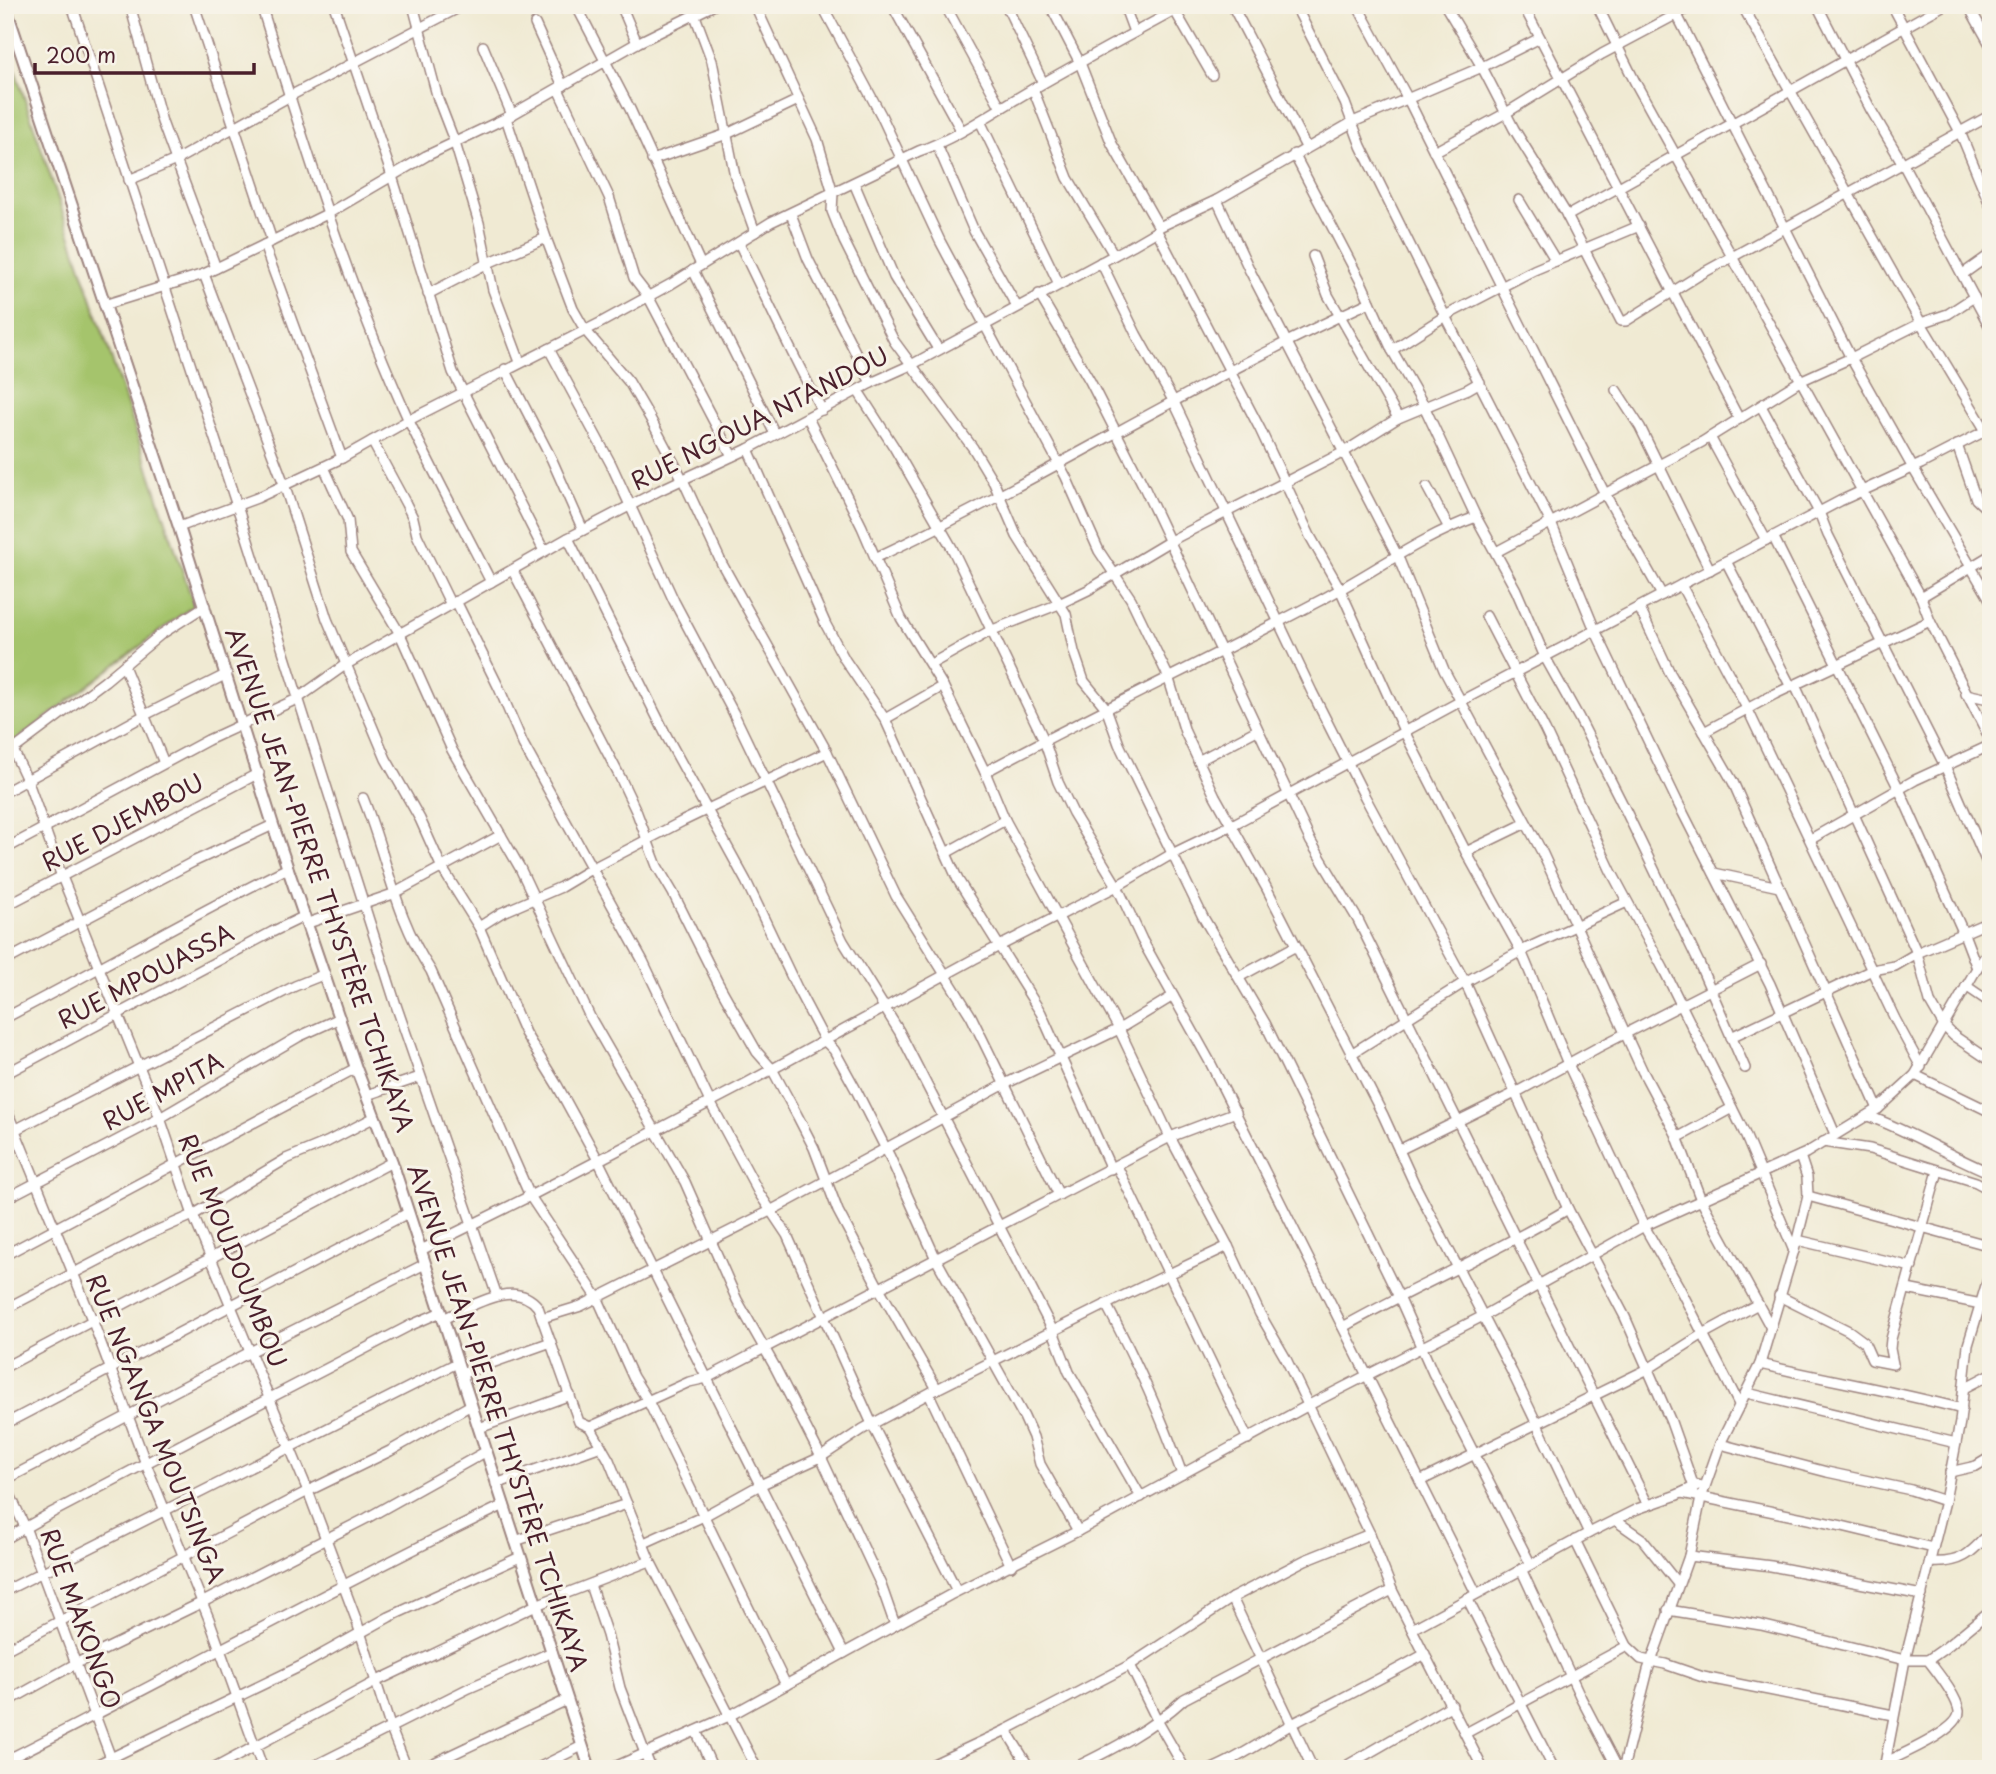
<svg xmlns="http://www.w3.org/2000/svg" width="1996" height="1774" font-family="'Playpen Sans',sans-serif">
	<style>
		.green { fill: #a5c46c; stroke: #78724c; stroke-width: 2 }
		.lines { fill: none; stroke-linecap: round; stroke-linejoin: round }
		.minor-casing { stroke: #9d847f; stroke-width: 12 }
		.tertiary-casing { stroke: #9d847f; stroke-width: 14 }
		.minor { stroke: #fff; stroke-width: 9 }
		.tertiary { stroke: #fff; stroke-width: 10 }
		.labels { text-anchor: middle; stroke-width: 6; stroke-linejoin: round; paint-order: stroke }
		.street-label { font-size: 24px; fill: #4a1f2b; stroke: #f7f3e8 }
	</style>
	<rect width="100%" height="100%" fill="#f7f3e8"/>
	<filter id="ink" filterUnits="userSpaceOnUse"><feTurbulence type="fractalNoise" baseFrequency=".0143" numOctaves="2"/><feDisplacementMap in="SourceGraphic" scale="14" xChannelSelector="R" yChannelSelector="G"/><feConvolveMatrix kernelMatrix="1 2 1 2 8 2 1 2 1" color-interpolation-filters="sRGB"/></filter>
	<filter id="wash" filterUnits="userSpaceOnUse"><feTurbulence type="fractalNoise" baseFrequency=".00686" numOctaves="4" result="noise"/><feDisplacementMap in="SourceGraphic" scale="28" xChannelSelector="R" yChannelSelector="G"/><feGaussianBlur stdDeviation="1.57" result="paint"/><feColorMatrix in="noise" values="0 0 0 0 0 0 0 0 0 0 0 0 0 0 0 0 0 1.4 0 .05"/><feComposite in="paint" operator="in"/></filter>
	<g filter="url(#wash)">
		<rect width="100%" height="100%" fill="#f0ead3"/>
		<!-- green -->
		<path class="green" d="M 5,40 L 194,605 L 5,749 Z"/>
	</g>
	<g filter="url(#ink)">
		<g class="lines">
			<!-- minor casing -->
			<g class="minor-casing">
				<g id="minor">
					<path d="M 72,5 L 237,506 L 396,1005 L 497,1296"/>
					<path d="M 130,5 L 162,122 L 216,268"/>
					<path d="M 194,5 L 272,241"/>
					<path d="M 261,5 C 305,145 348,287 409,421 C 435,476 464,529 491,582"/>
					<path d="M 334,5 L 392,176 L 453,372 L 544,551"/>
					<path d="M 413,5 L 438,99 L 455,143 L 479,223 L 493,290 L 520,362"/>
					<path d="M 576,5 L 630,109 L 701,265"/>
					<path d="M 621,5 L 637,43"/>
					<path d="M 691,5 L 712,61 L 735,176 L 755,232"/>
					<path d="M 755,5 L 817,139 L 833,193 L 832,211 L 844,241 L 894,341 L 973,448 L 994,483 L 1017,536 L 1066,614 L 1074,652 L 1084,681 L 1106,708 L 1119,744 L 1203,917 L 1265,1023 L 1399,1297 L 1433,1373 L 1530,1563"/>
					<path d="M 822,5 L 881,115 L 940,241 L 1066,477 L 1099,551 L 1131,599 L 1168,676 L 1185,732 L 1215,796 L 1266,887 L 1383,1115 L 1414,1183 L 1512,1372 L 1589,1533"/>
					<path d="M 892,5 L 961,130"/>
					<path d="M 945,5 L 1001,108"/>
					<path d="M 1006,5 L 1043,83"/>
					<path d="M 1050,5 L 1080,63 L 1112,144 L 1159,227"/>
					<path d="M 1124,5 L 1134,32"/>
					<path d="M 1232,5 L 1306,147"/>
					<path d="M 1295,5 L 1345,103 L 1361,146 L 1445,316 L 1551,523 L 1595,630 L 1677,801 L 1770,984 L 1835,1134"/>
					<path d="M 1357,5 L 1408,99 L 1605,494 L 1662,595"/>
					<path d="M 1445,5 L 1482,67 L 1514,129 L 1565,212 L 1621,321 L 1626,321 L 1701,274 L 1991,115"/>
					<path d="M 1523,5 L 1739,419"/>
					<path d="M 1597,5 L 1635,82 L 1921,597 L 1930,621 L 1775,694 L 1704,732"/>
					<path d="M 1672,5 L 1851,358 L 1913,468 L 1991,601"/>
					<path d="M 1742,5 L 1921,323 L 1986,431"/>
					<path d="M 1817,5 L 1871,110 L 1903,164 L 1991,329"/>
					<path d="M 1892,5 L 1960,132 L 1991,207"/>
					<path d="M 1968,5 L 1991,46"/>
					<path d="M 1175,11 L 1212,75"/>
					<path d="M 535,24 L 563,86"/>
					<path d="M 483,46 L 512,115"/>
					<path d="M 558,89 L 609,197 L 634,278 L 648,296 L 732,456"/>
					<path d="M 1033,89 L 1068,178 L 1114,255"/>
					<path d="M 506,118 L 546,238 L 573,309 L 585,330 L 629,382 L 650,418 L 683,480 L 722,564 L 827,752 L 896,896 L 971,1016 L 1059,1195"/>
					<path d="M 980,121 L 1059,284"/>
					<path d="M 937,145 L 974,231 L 1017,307"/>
					<path d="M 1434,152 L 1506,113 L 1602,54 L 1694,5"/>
					<path d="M 1294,154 L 1362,284 L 1392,350 L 1424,406 L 1476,517 L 1516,590 L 1545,657 L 1579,718 L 1624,807 L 1699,963 L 1745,1068"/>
					<path d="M 652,160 L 727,134 L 798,100"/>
					<path d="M 129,180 L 176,160 L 290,96 L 464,5"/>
					<path d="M 854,183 L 894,277 L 938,349"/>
					<path d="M 1217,200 L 1250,271 L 1398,557 L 1444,670 L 1542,852 L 1643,1072 L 1676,1134 L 1701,1200 L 1770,1326"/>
					<path d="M 1519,200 L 1556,261"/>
					<path d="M 791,214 L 808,259 L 871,383"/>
					<path d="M 1567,216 L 1944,5"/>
					<path d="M 1157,231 L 1260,429 L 1310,536 L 1340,589 L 1405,733 L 1466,852 L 1521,951 L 1568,1064 L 1644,1226 L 1679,1287 L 1740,1406"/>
					<path d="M 739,243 C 767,299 792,356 822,410"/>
					<path d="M 264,245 L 342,458"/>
					<path d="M 1313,256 L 1328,295 L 1398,418"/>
					<path d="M 1101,262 L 1136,334 L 1174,402 L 1312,692 L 1365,797 L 1465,982 L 1568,1209 L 1625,1317 L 1671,1422 L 1694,1487"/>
					<path d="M 693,270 L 775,434"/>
					<path d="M 204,274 L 284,484 L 327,619 L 386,759 L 420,819 L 442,868 L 479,927 L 525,1033 L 557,1085 L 598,1160 L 844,1653"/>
					<path d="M 1963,274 L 1991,254"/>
					<path d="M 428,294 L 488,263 L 546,238"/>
					<path d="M 1039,294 L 1090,381 L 1144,487 L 1311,842 L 1358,920 L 1648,1505"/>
					<path d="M 104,305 L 204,274 L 264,245 L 327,214 L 426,156 L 506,118 L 637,43 L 714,5"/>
					<path d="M 549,349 L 611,464 L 674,601 L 733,712 L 843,941 L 899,1031 L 1053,1331 L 1069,1372 L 1141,1497"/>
					<path d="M 1392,350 L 1445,316 L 1534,270 L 1639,226"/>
					<path d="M 505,369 L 552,460 L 583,530"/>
					<path d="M 1616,390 L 1640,427 L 1710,570"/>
					<path d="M 858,391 L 894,447 L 952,548 L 1044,740 L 1058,782 L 1073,813 L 1117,886 L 1142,940 L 1210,1062 L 1476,1593"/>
					<path d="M 1761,406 L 1819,512 L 1828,535 L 1945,766 L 1991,872"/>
					<path d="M 808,418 L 862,527 L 901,618 L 943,686 L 985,772 L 1005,820 L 1119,1029 L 1170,1137 L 1228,1246 L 1260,1314 L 1286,1359 L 1370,1534 L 1392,1590 L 1483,1769"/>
					<path d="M 1710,437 L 1766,540"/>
					<path d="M 372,441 L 406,504 L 413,518 L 417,535 L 450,603"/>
					<path d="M 1957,445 L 1976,499 L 1991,513"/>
					<path d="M 748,449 L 826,625 L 845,660 L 885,719 L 958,880 L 1041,1013 L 1111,1169"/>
					<path d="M 324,467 L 348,520 L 351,552 L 400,634 L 452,750 L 520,868 L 590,1017 L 685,1182 L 737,1300 L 775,1367 L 821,1457 L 881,1585 L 895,1625"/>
					<path d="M 1427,487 L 1449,528"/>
					<path d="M 179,527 L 257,498 L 342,458 L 409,420 L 600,323 L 671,284 L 771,222 L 919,151 C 959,137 996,110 1033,89 C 1083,60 1134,33 1185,5"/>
					<path d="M 1773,536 L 1899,789 L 1964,934 L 1977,968"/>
					<path d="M 568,538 L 667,737 L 746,881 L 797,988 L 825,1041 L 834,1050 L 855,1088 L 890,1157 L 936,1259 L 1024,1417 L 1033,1437 L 1040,1464 L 1078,1531"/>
					<path d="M 1496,552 L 1702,442 L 1800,381 L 1851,358 L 1921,323 L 1948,314 L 1974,297"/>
					<path d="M 875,558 C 1043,479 1201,379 1370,302"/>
					<path d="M 1726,561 L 1791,687"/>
					<path d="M 513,571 L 620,777 L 637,813 L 657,866 L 673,893 L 718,983 L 757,1052 L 772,1069 L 797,1115 L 814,1148 L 838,1211 L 879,1288 L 937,1389"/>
					<path d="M 1681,585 L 1747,708 L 1895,1019 L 1921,1067"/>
					<path d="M 1921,597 L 1991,555"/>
					<path d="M 456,601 L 499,688 L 523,744 L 643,961 L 710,1102 L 759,1193 L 787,1235 L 872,1424 L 957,1591"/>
					<path d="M 1639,607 L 1670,673 L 1733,782 L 1878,1109"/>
					<path d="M 1486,616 L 1545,730 L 1611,871 L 1663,968 L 1744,1132 L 1794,1251"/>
					<path d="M 1930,621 L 1991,741"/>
					<path d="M 931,664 L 990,631 L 1059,604 L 1088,590 L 1170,541 L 1344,452 L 1398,418 L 1468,389 L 1480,382"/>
					<path d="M 124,666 L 164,763"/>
					<path d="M 1795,685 L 1917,953 L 1930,1002 L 1944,1026 L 1954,1036 L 1991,1061"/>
					<path d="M 1966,694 L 1984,698 L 1991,696"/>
					<path d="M 885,719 L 943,686"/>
					<path d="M 13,750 L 28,782 L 62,877 L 160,1118 L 193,1215 L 308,1491 L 356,1619 L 391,1729 L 407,1769"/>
					<path d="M 5,756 L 105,681 L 160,635 L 205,606"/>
					<path d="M 1198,761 L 1257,730"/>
					<path d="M 985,772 C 1094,713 1207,660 1317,602 C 1369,575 1420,537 1476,517"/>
					<path d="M 5,792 L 145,715 L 227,674"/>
					<path d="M 363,798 C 388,859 394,915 431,971 L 530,1196 L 597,1297 L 633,1377 L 648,1401 L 786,1685"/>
					<path d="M 1811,839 L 1915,780 L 1991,745"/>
					<path d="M 5,849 L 208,740 L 297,699 L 345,665 L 568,538 L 660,490 L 748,449 L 871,383 L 913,364 L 1133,245 L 1157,231 L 1159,227 L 1217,200 L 1353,122 L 1482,67 L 1540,38"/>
					<path d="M 1466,852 L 1526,823"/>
					<path d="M 946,853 L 1005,820"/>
					<path d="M 1714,873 L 1779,887"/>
					<path d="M 5,906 L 259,773"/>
					<path d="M 308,923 L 393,894 L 501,835"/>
					<path d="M 479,927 L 501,913 L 561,887 L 591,869 L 683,821 L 827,752"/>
					<path d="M 5,961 L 193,862 L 273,825"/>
					<path d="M 1239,977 L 1294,947"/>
					<path d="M 1966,986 L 1991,1003"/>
					<path d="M 5,1018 C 100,969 192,915 288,868"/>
					<path d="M 1731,1037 L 1849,981 L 1872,970 L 1895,966 L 1917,953 L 1991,921"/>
					<path d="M 1351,1054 L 1465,982 L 1521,951 L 1627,902"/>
					<path d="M 5,1074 L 272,932 L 305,916"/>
					<path d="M 1915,1075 L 1991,1112"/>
					<path d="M 367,1095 L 420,1077"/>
					<path d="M 5,1106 L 93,1322 L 146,1464 L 209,1619 L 263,1769"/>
					<path d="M 1868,1116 C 1910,1131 1949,1156 1991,1173"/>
					<path d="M 5,1135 L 295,986 L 325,974"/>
					<path d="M 1677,1138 L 1732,1108"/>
					<path d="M 1823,1142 L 1870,1149 L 1976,1182 L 1991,1190"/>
					<path d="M 1399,1150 L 1515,1093 L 1597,1048 L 1761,964"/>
					<path d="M 1117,1166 L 1248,1439"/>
					<path d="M 1808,1196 L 1991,1246"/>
					<path d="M 5,1199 L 160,1118 L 298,1037 L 340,1018"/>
					<path d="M 1797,1240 L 1912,1267"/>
					<path d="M 421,1250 L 530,1196 L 745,1084 L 974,959 L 1117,886 L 1172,854 L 1232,825 L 1461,701 L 1840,501 L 1921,464 L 1991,428"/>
					<path d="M 5,1255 L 356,1068"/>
					<path d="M 1907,1289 L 1981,1304"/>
					<path d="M 1779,1296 L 1849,1331 L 1864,1342 L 1872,1360 L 1893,1364 L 1890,1349 L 1891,1339 L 1938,1171"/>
					<path d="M 1106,1304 C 1136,1360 1161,1415 1182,1474"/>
					<path d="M 5,1309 L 147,1235 L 193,1215 L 286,1159 L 327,1142 L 375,1117"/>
					<path d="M 542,1318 L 581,1306 L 772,1210 L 1005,1084 L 1119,1029 L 1173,996"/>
					<path d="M 443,1319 C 469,1308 515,1277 538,1307 L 579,1422 L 590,1427 L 609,1460 L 650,1561 L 757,1769"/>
					<path d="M 1343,1327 C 1417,1285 1495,1253 1568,1209"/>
					<path d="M 1760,1364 C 1827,1380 1895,1391 1962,1409"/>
					<path d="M 5,1367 L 392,1162"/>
					<path d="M 461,1374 L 551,1342"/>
					<path d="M 1964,1388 L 1991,1374"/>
					<path d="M 1747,1393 L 1956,1443"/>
					<path d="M 929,1394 L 1011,1566"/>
					<path d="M 5,1424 L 408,1213"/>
					<path d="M 590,1427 L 689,1382 L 707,1378 L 1170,1137 L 1236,1112"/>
					<path d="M 479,1428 L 570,1395"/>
					<path d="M 1720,1444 L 1827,1472 L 1911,1490 L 1945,1501"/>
					<path d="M 1950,1472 L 1976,1466 L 1991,1457"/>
					<path d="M 5,1480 L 250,1352 L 425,1264"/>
					<path d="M 1420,1481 L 1648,1369 L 1703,1334 L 1758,1304"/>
					<path d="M 5,1484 L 25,1527 L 115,1769"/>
					<path d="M 496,1484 L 601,1446"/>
					<path d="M 1682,1493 L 1842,1526 L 1933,1548"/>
					<path d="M 1615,1520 L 1642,1539 L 1678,1584"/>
					<path d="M 5,1539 L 53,1512 L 270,1398 L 409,1326 L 441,1312"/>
					<path d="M 1575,1540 L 1627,1646 L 1641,1659 L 1665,1664 L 1703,1677 L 1893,1715"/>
					<path d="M 515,1541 L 627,1504"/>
					<path d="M 644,1543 L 704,1516 L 760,1485 L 821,1457 L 863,1429 L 937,1389 L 1125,1295 L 1228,1246"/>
					<path d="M 1689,1556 L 1771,1566 L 1922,1595"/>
					<path d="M 1930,1562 C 1961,1564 1971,1554 1991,1531"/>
					<path d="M 1521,1569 L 1581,1698 L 1618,1769"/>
					<path d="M 590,1585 L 607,1635 L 620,1688 L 651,1769"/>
					<path d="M 5,1591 L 457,1363"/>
					<path d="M 1232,1598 L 1313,1769"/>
					<path d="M 1467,1598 L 1554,1769"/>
					<path d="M 1668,1610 L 1761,1625 L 1905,1660 L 1928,1660 C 1937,1672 1957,1696 1959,1711 C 1961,1730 1900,1755 1886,1762"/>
					<path d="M 1412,1629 L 1589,1533 L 1637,1509 L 1677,1495 L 1698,1485"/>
					<path d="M 5,1650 L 308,1491 L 390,1451 L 471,1405"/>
					<path d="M 1928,1660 L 1945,1648 L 1991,1610"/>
					<path d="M 1130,1665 L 1158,1722 L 1185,1769"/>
					<path d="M 5,1703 L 77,1663 L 203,1602 L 367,1518 L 485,1452"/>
					<path d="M 1006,1730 L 1030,1769"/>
					<path d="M 696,1731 L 713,1769"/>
					<path d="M 1466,1733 L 1627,1646"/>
					<path d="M 5,1761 C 172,1677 335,1586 504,1505"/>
					<path d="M 88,1769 L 301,1666 L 389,1617 L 520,1557"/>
					<path d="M 213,1769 L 377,1681 L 536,1605 L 650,1561"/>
					<path d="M 308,1769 L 469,1688 L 552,1652"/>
					<path d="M 421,1769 L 567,1700"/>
					<path d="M 536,1769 L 582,1746"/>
					<path d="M 610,1769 L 729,1716 L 950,1595 L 1078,1531 L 1307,1406 L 1483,1316 L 1644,1226 L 1806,1153 L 1878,1109 L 1915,1075 L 1977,968 L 1991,948"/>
					<path d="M 923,1769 L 1006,1730 L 1130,1665 L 1232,1598 L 1305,1560 L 1370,1534"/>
					<path d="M 1072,1769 C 1113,1749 1150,1730 1184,1699 L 1392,1590"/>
					<path d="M 1212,1769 C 1240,1758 1265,1739 1292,1724 C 1336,1701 1381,1679 1425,1654"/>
					<path d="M 1341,1769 L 1452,1705"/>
					<path d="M 1623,1769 L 1648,1670 L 1689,1556 L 1701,1498 L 1720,1444 L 1760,1364 L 1797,1240 L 1808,1196 L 1807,1177 L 1800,1156"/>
					<path d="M 1884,1769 L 1905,1660 L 1945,1501 L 1960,1422 L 1968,1345 L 1991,1269"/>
				</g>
			</g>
			<!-- tertiary casing -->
			<g class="tertiary-casing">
				<path id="tertiary" d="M 5,5 L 179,527 L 273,825 L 356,1068 L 392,1162 L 590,1769"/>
			</g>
			<!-- minor -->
			<use href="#minor" class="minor"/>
			<!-- tertiary -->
			<use href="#tertiary" class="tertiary"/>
		</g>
	</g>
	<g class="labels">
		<!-- street labels -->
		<g class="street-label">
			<text transform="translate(760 419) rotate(-27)" y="8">RUE NGOUA NTANDOU</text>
			<text transform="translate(123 823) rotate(-28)" y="8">RUE DJEMBOU</text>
			<text transform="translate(319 880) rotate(71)" y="8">AVENUE JEAN-PIERRE THYSTÈRE TCHIKAYA</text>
			<text transform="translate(146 977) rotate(-28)" y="8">RUE MPOUASSA</text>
			<text transform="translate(163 1092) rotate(-29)" y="8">RUE MPITA</text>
			<text transform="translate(232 1251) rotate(68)" y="8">RUE MOUDOUMBOU</text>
			<text transform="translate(497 1418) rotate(72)" y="8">AVENUE JEAN-PIERRE THYSTÈRE TCHIKAYA</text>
			<text transform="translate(155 1429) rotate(68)" y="8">RUE NGANGA MOUTSINGA</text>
			<text transform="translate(80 1619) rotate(70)" y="8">RUE MAKONGO</text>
		</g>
	</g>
	<!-- margin -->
	<rect width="1996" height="1774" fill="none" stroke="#f7f3e8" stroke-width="28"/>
	<!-- scale -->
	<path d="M35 63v10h219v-10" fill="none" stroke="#4a1f2b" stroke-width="3.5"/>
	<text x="46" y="63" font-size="21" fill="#4a1f2b" stroke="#f7f3e8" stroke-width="5" paint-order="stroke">200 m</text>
</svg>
